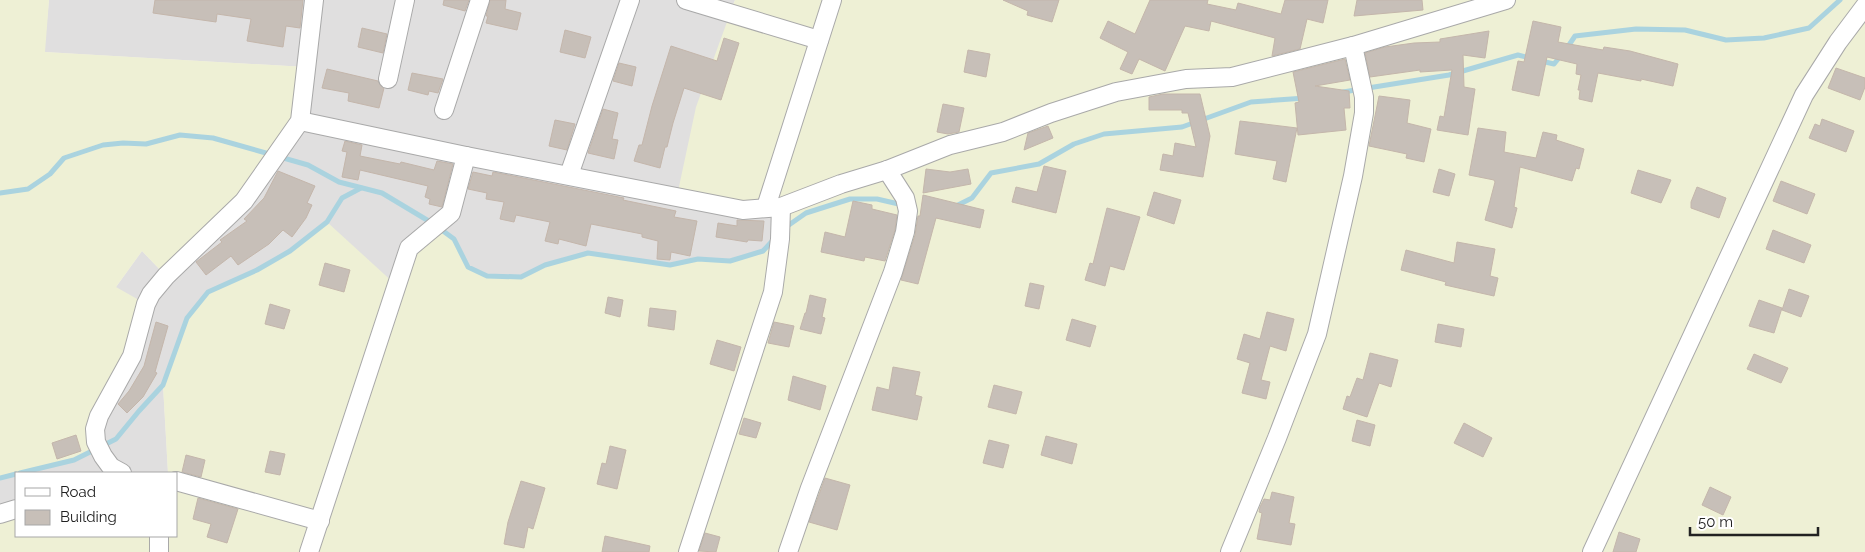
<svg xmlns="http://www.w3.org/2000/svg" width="1865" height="552" font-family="Raleway,sans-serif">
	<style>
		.residential { fill: #e0dfdf }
		.farmland { fill: #eef0d5 }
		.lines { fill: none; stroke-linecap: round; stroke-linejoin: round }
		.stream { stroke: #aad3df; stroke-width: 5 }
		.building { fill: #c7bfb8; stroke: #c4b6ab }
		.minor-casing { stroke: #a9a9a9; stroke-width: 20 }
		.minor { stroke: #fff; stroke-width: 18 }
	</style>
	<rect width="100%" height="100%" fill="#f2efe9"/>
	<!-- residential -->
	<g class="residential">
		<path d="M 49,0 L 735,0 L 729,14 L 766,207 L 790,223 L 763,251 L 730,261 L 698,259 L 670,265 L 588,253 L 545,265 L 521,277 L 487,276 L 468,267 L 454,239 L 396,286 L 326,222 L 290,251 L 257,270 L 163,385 L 168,473 L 20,473 L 74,460 L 116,287 L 142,251 L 166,276 L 306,67 L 44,52 Z"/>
		<path d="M 16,474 L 16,509 L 0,515 L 0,478 Z"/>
	</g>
	<!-- farmland -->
	<g class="farmland">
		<path d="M 0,0 L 49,0 L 45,52 L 306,67 L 300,121 L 244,201 L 166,276 L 142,251 L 116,287 L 146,304 L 93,450 L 74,460 L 0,478 Z"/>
		<path d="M 735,0 L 1865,0 L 1865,552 L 0,552 L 0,515 L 16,509 L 16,536 L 176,536 L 176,473 L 168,473 L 163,385 L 187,318 L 208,292 L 257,270 L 290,251 L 327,222 L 396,285 L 409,248 L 435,226 L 454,239 L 468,267 L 487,276 L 521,277 L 545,265 L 588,253 L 670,265 L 698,259 L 730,261 L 763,251 L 790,223 L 766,207 L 677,196 L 696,107 Z"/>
	</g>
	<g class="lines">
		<!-- stream -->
		<g class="stream">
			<path d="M 1567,48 L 1575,36 L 1636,29 L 1685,30 L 1726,40 L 1764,38 L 1809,28 L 1840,0"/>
			<path d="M 1541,61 L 1554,64 L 1562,54"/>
			<path d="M 1343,92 L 1449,75 L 1518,55 L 1530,58"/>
			<path d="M 0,193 L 28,189 L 50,174 L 64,158 L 103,145 L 123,143 L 146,144 L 180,135 L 213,138 L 308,165 L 339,182 L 382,193 L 432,223"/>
			<path d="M 956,206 L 972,198 L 991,173 L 1039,164 L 1074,144 L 1104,134 L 1182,127 L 1251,102 L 1305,98"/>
			<path d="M 786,227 L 806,213 L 850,199 L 877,199 L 903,205"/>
			<path d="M 439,228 L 454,239 L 468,267 L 487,276 L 521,277 L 545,265 L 588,253 L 670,265 L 698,259 L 730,261 L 763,251 L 775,238"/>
			<path d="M 20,473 L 74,460 L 116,439 L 139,411 L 163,385 L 187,318 L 208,292 L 257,270 L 290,251 L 327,222 L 342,198 L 361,188"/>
			<path d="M 0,478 L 16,474"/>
		</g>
	</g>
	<!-- building -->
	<g class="building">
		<path d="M 155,0 L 303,0 L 300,28 L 286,26 L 283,47 L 247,41 L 251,19 L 217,14 L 216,22 L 153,13 Z"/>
		<path d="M 444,0 L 469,0 L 465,11 L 443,5 Z"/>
		<path d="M 490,0 L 506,0 L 505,9 L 521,13 L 517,30 L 486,23 L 488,16 L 486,16 Z"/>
		<path d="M 1003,0 L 1059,0 L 1052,22 L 1027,15 L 1028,11 Z"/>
		<path d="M 1150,0 L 1208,0 L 1207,4 L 1236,10 L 1238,3 L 1281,14 L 1285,0 L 1328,0 L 1323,23 L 1307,19 L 1300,49 L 1272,56 L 1275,38 L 1211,21 L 1209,31 L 1185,26 L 1165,71 L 1139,59 L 1132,74 L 1120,69 L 1128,52 L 1100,38 L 1108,21 L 1135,34 Z"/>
		<path d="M 1357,0 L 1422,0 L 1423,10 L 1354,16 Z"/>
		<path d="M 1533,21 L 1561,27 L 1558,42 L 1603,50 L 1604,47 L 1630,51 L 1678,64 L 1673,86 L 1641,79 L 1641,81 L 1598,73 L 1592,102 L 1579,99 L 1580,90 L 1578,90 L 1581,75 L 1576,74 L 1577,64 L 1547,57 L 1539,96 L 1512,90 L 1518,61 L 1524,62 Z"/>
		<path d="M 362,28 L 387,34 L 383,53 L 358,47 Z"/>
		<path d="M 565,30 L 591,37 L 585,58 L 560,52 Z"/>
		<path d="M 1489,31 L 1485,58 L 1463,55 L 1464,87 L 1475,89 L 1468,135 L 1437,130 L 1440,116 L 1444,117 L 1452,70 L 1420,72 L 1420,70 L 1370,77 L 1365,53 L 1385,47 L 1414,43 L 1440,42 L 1440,39 Z"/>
		<path d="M 724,38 L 739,43 L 721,100 L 684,88 L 673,123 L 667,147 L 665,147 L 660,168 L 634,161 L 639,145 L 642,145 L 652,106 L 671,46 L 717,61 Z"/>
		<path d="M 968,50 L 990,54 L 986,77 L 964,72 Z"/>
		<path d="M 1345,59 L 1350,80 L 1315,86 L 1349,91 L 1350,108 L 1344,108 L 1346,130 L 1298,135 L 1295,103 L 1299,102 L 1293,72 Z"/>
		<path d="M 619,63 L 636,67 L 632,86 L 613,81 Z"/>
		<path d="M 1836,68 L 1865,78 L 1865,87 L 1860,100 L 1828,88 Z"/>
		<path d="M 327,69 L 378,81 L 381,86 L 384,88 L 379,108 L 348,101 L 349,93 L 322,88 Z"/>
		<path d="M 412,73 L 443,79 L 438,93 L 429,91 L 428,95 L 408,90 Z"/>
		<path d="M 1163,94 L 1200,94 L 1210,136 L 1203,177 L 1160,170 L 1163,154 L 1173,156 L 1175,143 L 1196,147 L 1188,113 L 1182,113 L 1182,110 L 1149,110 L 1149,97 Z"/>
		<path d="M 1379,96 L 1410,100 L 1407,123 L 1431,129 L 1424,162 L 1406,158 L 1407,154 L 1369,146 Z"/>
		<path d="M 943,104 L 964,108 L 959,132 L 948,134 L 937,132 Z"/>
		<path d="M 603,109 L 618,113 L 612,139 L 618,140 L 614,159 L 588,153 Z"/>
		<path d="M 1822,119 L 1854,131 L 1846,152 L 1809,138 L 1815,124 L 1820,126 Z"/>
		<path d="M 555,120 L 575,124 L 567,150 L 549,146 Z"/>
		<path d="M 1240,121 L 1297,128 L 1286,182 L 1273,179 L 1277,161 L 1235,154 Z"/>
		<path d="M 1048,126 L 1053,138 L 1024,150 L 1028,133 Z"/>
		<path d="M 1478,128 L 1506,132 L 1504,152 L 1536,158 L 1543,132 L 1557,135 L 1556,140 L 1584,149 L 1579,169 L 1576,168 L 1572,181 L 1520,167 L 1514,207 L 1517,208 L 1512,228 L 1485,220 L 1495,182 L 1494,180 L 1469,175 Z"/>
		<path d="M 345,141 L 362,145 L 360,156 L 400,164 L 401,162 L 434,170 L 437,161 L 453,164 L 442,207 L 429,204 L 430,199 L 425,197 L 428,186 L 360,170 L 358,180 L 342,177 L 347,152 L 342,151 Z"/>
		<path d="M 1044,166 L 1066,171 L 1056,213 L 1012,202 L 1016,187 L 1037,192 Z"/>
		<path d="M 926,169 L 950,172 L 968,169 L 971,184 L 923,193 Z"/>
		<path d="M 1439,169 L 1455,174 L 1449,196 L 1433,192 Z"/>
		<path d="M 1638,170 L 1671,180 L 1661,203 L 1631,193 Z"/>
		<path d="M 278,171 L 315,186 L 307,203 L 312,205 L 306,218 L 292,237 L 283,230 L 269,244 L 238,265 L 231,256 L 206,275 L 196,262 L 222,242 L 220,240 L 247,221 L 244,219 L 264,198 Z"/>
		<path d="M 473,172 L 492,176 L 493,172 L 624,198 L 623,200 L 676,211 L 674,217 L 697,221 L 690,256 L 671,252 L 670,260 L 657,259 L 658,241 L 642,237 L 642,234 L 591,224 L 586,246 L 559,239 L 558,244 L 545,241 L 550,222 L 516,215 L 514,222 L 500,219 L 504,202 L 486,199 L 487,193 L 468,189 Z"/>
		<path d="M 1781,181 L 1815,194 L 1807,214 L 1773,201 Z"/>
		<path d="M 1697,187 L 1726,198 L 1719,218 L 1691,208 L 1691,202 Z"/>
		<path d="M 1154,192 L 1181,200 L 1174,224 L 1147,215 Z"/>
		<path d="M 923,195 L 984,210 L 980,228 L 936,218 L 918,284 L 901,280 L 915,235 L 918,216 L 920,216 Z"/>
		<path d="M 853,201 L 872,205 L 872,209 L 897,215 L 895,230 L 885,261 L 865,257 L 864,261 L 821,252 L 825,232 L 845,237 Z"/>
		<path d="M 1107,208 L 1140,217 L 1124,270 L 1110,266 L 1105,286 L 1085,280 L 1090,263 L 1093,264 Z"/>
		<path d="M 737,220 L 764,221 L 762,241 L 748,240 L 747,242 L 716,237 L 718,223 L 737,226 Z"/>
		<path d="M 1773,230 L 1811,245 L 1804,263 L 1766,249 Z"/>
		<path d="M 1457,242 L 1495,249 L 1490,276 L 1498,278 L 1494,296 L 1445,285 L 1446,282 L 1401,270 L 1406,250 L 1454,263 Z"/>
		<path d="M 325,263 L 350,270 L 344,292 L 319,285 Z"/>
		<path d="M 1030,283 L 1044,286 L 1039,309 L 1025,306 Z"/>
		<path d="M 1789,289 L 1809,296 L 1801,317 L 1782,310 Z"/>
		<path d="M 810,295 L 826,299 L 822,317 L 825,318 L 821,334 L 800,329 L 805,313 L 806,313 Z"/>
		<path d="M 608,297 L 623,300 L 620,317 L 605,313 Z"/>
		<path d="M 1759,300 L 1782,308 L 1774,333 L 1749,326 Z"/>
		<path d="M 270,304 L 290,310 L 284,329 L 265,324 Z"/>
		<path d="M 650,308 L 676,311 L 674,330 L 648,326 Z"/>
		<path d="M 1267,312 L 1294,319 L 1286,351 L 1270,346 L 1261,380 L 1270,382 L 1266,399 L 1242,393 L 1250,363 L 1237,359 L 1244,334 L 1260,339 Z"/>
		<path d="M 1072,319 L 1096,326 L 1090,347 L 1066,340 Z"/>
		<path d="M 156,322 L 168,326 L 155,372 L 157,373 L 143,397 L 127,413 L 118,404 L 129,391 L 144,366 Z"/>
		<path d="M 774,322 L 794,326 L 789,347 L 768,343 Z"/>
		<path d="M 1438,324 L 1464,329 L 1461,347 L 1435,342 Z"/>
		<path d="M 717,340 L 741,347 L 734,371 L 710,364 Z"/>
		<path d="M 1370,353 L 1398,360 L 1391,387 L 1379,383 L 1367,417 L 1343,409 L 1347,396 L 1350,397 L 1357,378 L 1363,380 Z"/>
		<path d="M 1754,354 L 1788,368 L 1781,383 L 1747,369 Z"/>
		<path d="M 893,367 L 920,372 L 915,395 L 922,397 L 917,420 L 872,410 L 877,387 L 889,390 Z"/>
		<path d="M 793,376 L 826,386 L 820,410 L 788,400 Z"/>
		<path d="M 994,385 L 1022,392 L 1016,414 L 988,407 Z"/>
		<path d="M 744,418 L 761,423 L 756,438 L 739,434 Z"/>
		<path d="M 1357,420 L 1375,425 L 1370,446 L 1352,441 Z"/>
		<path d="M 1464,423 L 1492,438 L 1483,457 L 1454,443 Z"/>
		<path d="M 76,435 L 81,451 L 57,459 L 52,443 Z"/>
		<path d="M 1046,436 L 1077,444 L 1072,464 L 1041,455 Z"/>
		<path d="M 989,440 L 1009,445 L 1003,468 L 983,463 Z"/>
		<path d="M 610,446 L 626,450 L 617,489 L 597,484 L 602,463 L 606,464 Z"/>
		<path d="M 270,451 L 285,454 L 280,475 L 265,472 Z"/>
		<path d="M 186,455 L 205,460 L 201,477 L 182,472 Z"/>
		<path d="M 825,478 L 850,485 L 837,530 L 809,522 Z"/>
		<path d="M 521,481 L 545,488 L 533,529 L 528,527 L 524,548 L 504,544 L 508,522 Z"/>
		<path d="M 1710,487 L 1731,497 L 1723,515 L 1702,505 Z"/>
		<path d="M 1272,492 L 1294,497 L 1289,523 L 1295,524 L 1291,545 L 1257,539 L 1262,513 L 1259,512 L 1260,507 L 1264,499 L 1270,500 Z"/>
		<path d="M 198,498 L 238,509 L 227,543 L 207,537 L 211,524 L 193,519 Z"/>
		<path d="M 1619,532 L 1640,539 L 1636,552 L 1613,552 Z"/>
		<path d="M 705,533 L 720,537 L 716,552 L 699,551 Z"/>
		<path d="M 605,536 L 650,546 L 649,552 L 602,552 Z"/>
	</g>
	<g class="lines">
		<!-- minor casing -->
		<g class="minor-casing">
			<g id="minor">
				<path d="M 686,0 L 819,40"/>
				<path d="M 388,79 L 405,0"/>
				<path d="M 444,110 L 480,0"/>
				<path d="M 300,121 L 466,156 L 743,210 L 781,207 L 841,184 L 887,170 L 950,145 L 1003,132 L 1051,113 L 1116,92 L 1186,79 L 1232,77 L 1353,46 L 1506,0"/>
				<path d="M 569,175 L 630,0"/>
				<path d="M 766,207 L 832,0"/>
				<path d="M 122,473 L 111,467 L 103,456 L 96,442 L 95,429 L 99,416 L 132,356 L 146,304 L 151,294 L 166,276 L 244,201 L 300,121 L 314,0"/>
				<path d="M 176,481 L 320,521"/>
				<path d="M 0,514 L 16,509"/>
				<path d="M 159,536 L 159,552"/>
				<path d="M 309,552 L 409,248 L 451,213 L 466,156"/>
				<path d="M 688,552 L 773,292 L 780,239 L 781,207"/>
				<path d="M 788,552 L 810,488 L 893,272 L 905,232 L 908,211 L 905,198 L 887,170"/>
				<path d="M 1230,552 L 1277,438 L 1317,334 L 1353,176 L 1364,113 L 1364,97 L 1353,46"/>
				<path d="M 1592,552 L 1804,95 L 1838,42 L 1865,6"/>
			</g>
		</g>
		<!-- minor -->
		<use href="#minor" class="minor"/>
	</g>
	<!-- legend -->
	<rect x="15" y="472" width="162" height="65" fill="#ffffff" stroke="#a7a7a7"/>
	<rect x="25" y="488" width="25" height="8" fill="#ffffff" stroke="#a7a7a7"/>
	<text x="60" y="497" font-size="15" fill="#222222">Road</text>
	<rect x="25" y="510" width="25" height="15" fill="#c7bfb8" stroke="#a7a7a7"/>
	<text x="60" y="522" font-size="15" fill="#222222">Building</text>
	<!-- scale -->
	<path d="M1690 527v8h128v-8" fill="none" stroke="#222222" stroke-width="2.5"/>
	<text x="1698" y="527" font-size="15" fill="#222222" stroke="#ffffff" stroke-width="4" paint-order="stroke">50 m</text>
</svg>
